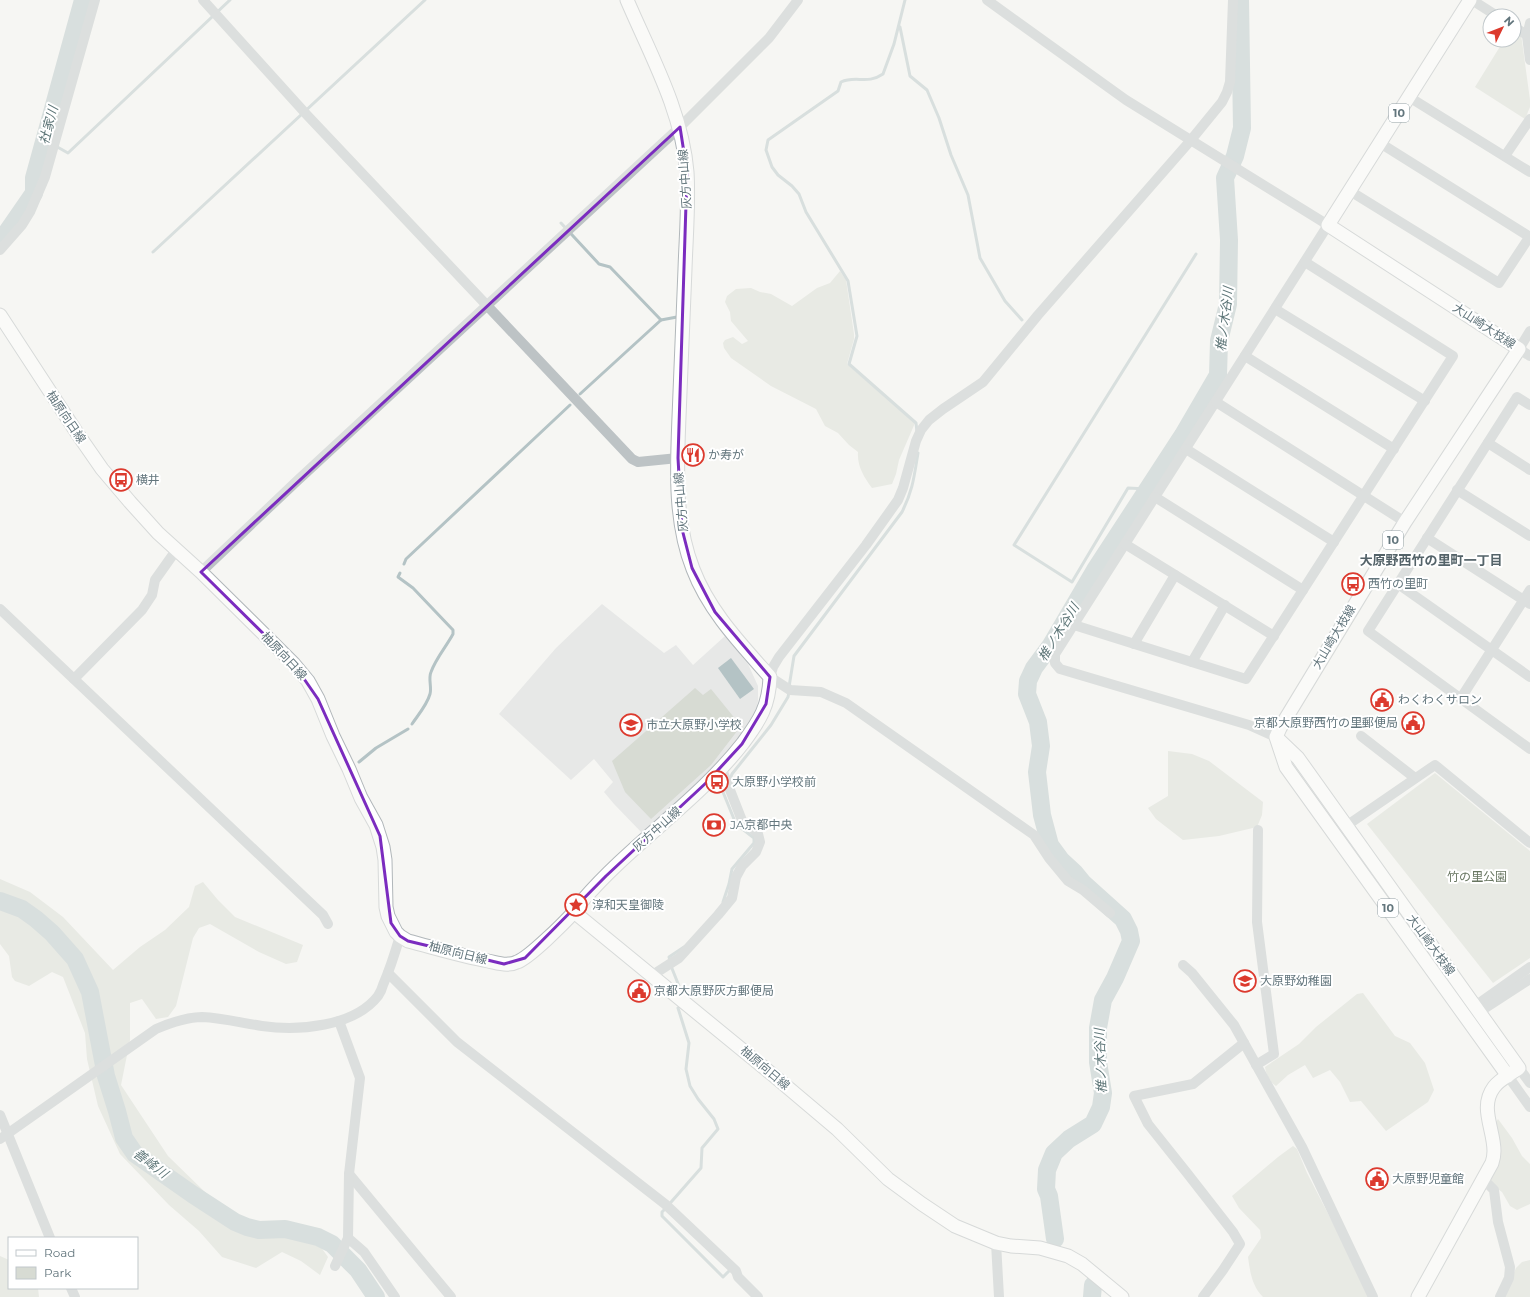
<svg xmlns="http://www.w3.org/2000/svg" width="1530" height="1297" font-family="Montserrat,'Noto Sans JP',sans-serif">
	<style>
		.built { fill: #e7e8e7 }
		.green { fill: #d7dbd3 }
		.water { fill: #b4c3c5 }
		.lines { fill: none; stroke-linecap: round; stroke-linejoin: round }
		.stream { stroke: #b4c3c5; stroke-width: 3 }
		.river { stroke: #b4c3c5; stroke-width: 18 }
		.major-casing { stroke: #b1b7ba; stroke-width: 15 }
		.minor { stroke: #bdc3c5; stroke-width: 10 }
		.major { stroke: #fff; stroke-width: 13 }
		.marked { fill: none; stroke: #7b2cbf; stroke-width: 3; stroke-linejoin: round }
		.labels { text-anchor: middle; stroke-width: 4; stroke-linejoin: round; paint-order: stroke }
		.shield { fill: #fff; stroke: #929fa4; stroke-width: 1 }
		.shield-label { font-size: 11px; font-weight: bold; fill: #63767d }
		.street-label { font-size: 12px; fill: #63767d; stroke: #fff }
		.poi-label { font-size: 12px; fill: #63767d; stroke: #fff; text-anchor: start }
		.park-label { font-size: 12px; fill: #687661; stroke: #fff }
		.water-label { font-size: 13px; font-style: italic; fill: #5e7678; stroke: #fff }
		.neighbourhood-label { font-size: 13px; font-weight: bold; fill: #546369; stroke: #fff }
	</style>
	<rect width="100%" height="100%" fill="#f6f6f3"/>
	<!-- built -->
	<path class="built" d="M 602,604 L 664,653 L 676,645 L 693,665 L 725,636 L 748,664 L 758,686 L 758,701 L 755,718 L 746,732 L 690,793 L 643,834 L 614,804 L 604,792 L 613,782 L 594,759 L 571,780 L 499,714 L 556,648 Z"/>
	<!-- green -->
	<g class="green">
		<path d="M 1514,30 L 1521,34 L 1530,100 L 1530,107 L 1525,119 L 1475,87 L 1504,40 L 1514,40 Z"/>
		<path d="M 840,271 L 846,280 L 854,334 L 854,339 L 847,364 L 915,423 L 899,460 L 896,474 L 892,484 L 872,488 C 864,477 857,466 858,452 L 849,445 L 838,433 L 825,426 L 816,409 L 771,386 L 731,358 L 724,348 L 723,343 L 725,340 L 733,337 L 742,344 L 748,341 L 731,321 L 730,312 L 725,302 L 727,296 L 736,289 L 751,288 L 760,292 L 771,294 L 792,306 L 817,288 L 830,283 Z"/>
		<path d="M 695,688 L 703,695 L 711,689 L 741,726 L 711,765 L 651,819 L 625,792 L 612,761 Z"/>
		<path d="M 1168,751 L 1192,754 L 1209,761 L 1263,802 L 1262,815 L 1257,827 L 1219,836 L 1183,840 L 1156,819 L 1148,808 L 1168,796 Z"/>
		<path d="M 1435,773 L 1530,851 L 1530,958 L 1493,983 L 1367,824 Z"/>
		<path d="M 0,879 L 30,892 L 63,917 L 113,970 L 140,947 L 165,930 L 189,907 L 195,886 L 203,882 L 218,900 L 235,917 L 303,945 L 297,962 L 286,964 L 259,952 L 210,924 L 199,928 L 193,938 L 176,1006 L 168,1017 L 156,1019 L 142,999 L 130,1003 L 130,1040 L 121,1085 L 168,1156 L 208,1195 L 228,1223 L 277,1236 L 318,1243 L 328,1257 L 320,1275 L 301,1261 L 282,1252 L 256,1268 L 222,1257 L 199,1231 L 169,1205 L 120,1154 L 98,1106 L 87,1059 L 85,1033 L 63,977 L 52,972 L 29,986 L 15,981 L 12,977 L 9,956 L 0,944 Z"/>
		<path d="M 1363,993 L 1395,1036 L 1410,1043 L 1425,1063 L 1434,1090 L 1428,1102 L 1386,1131 L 1361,1101 L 1350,1102 L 1340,1082 L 1330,1070 L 1313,1078 L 1305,1065 L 1288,1075 L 1276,1086 C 1270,1082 1266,1075 1265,1067 L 1299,1044 L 1316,1027 L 1357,994 Z"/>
		<path d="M 1498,1119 L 1512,1138 L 1522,1156 L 1530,1164 L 1530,1204 L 1517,1210 L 1510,1206 L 1502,1192 L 1488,1182 L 1493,1126 Z"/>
		<path d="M 1293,1146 L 1297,1149 L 1307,1173 L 1371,1297 L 1263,1297 C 1252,1286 1250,1272 1248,1257 L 1261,1238 L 1260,1230 L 1239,1208 L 1232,1196 L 1278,1157 Z"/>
		<path d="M 0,1256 L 9,1260 L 9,1288 L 38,1288 L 39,1297 L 0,1297 Z"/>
		<path d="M 1530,1260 L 1530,1297 L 1503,1297 L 1516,1268 L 1522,1262 Z"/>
	</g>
	<!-- water -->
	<path class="water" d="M 731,658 L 754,689 L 740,699 L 718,668 Z"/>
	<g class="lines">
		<!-- stream -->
		<g class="stream">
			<path d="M 905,0 L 894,44 L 883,74 C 867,85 856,75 841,82 L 838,91 L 768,140 L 766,150 L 772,167 L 778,175 L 792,186 L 799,194 L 806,212 L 848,281 L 857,336 L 849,364 L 916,423 L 917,432"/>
			<path d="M 900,27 L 910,76 L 927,90 L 939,118 L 951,155 L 968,195 L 980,258 L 1005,301 L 1022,320"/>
			<path d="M 45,140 L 68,153 L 230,0"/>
			<path d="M 561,223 L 599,264 L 610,267 L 661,320"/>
			<path d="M 153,252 L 425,0"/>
			<path d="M 580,394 L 661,320 L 677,317"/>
			<path d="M 1147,489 L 1128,488 L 1072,582 L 1014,545 L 1196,254"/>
			<path d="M 404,564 L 406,559 L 570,405"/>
			<path d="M 400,573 L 398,577 L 413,588 L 453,630 L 453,634 C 446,647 436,658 431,672 C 428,679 432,687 430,694 C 427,705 418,715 412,724"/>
			<path d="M 789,687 L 794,656 L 902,512 C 913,490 914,477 918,453"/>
			<path d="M 359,762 L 376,748 L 408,729"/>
			<path d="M 730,779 L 732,774 L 771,725 L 788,697 L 789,692"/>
			<path d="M 723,902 L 729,884 L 732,869 L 754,843 L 754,838 L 736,824 L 723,792 L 724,783"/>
			<path d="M 670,961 L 669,957 L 684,947"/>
			<path d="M 671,966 L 679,986"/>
			<path d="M 678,1008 L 689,1043 L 686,1069 L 690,1086 L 698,1099 L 714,1119 L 718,1129 L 702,1148 L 701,1168 L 665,1209 L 662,1212 L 662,1216 L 723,1277 L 729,1271"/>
		</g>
		<!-- river -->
		<g class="river">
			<path d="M 0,242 L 34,193 L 34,178 L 83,0"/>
			<path d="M 0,901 L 22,909 L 36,919 L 52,933 L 75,959 L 90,992 L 106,1076 L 117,1111 L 124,1138 L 135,1154 L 192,1194 L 235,1222 L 247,1227 L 259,1230 L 285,1229 L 318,1237 L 332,1244 L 358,1270 L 376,1297"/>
			<path d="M 1055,1239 L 1049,1196 L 1046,1189 L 1047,1170 L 1054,1153 L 1069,1139 L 1093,1124 L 1101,1107 L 1103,1093 L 1098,1062 L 1098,1028 L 1103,1000 L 1115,978 L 1131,941 L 1129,931 L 1123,919 L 1083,883 L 1074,872 L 1061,860 L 1050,845 L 1042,815 L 1037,772 L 1041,746 L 1038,722 L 1027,694 L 1028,681 L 1034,668 L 1051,645 L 1095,570 L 1183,435 L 1218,375 L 1219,341 L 1228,304 L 1229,240 L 1225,178 L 1235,156 L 1242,128 L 1240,0"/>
			<path d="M 1092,1297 L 1093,1285"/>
		</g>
		<!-- major casing -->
		<g class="major-casing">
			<g id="major">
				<path d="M 1470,0 L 1328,225 L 1519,349 L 1405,522 L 1280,728 L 1276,737 L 1286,767 L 1508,1076"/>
				<path d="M 0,315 L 77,433 L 102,469 L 130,502 L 158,533 L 201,572 L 293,663 L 308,681 L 318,699 L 333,736 L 349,769 L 361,798 L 376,825 L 383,847 L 385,860 L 386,907 L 388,916 L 396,932 L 400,936 L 408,941 C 435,948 461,956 488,961 C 494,962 502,965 509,964 C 511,964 515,963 517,962 C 529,958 564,923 574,912 C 577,908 579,903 583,900 C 632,843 697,802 743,743 C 760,720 769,706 770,677 C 740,643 709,611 693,569 C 674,521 677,467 679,417 C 681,367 683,318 685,269 C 686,237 689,204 687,172 C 682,111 651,56 627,0"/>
				<path d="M 1277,738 L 1298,758 L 1519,1068 C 1511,1074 1500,1079 1494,1087 C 1479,1107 1494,1129 1494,1151 C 1494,1155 1493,1160 1492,1163 L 1418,1297"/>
				<path d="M 574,912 L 773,1075 L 837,1129 L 888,1179 L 922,1204 L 955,1226 L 996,1243 L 1011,1246 L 1040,1248 L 1068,1256 L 1082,1264 L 1122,1297"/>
			</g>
		</g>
		<!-- minor -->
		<g class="minor">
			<path d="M 203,0 L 307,115 L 632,459 L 638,462 L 678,458"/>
			<path d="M 987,0 L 1126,100 L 1328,225 L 1055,654 L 1055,663 L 1060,669 L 1249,725 L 1276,737"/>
			<path d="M 1472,0 L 1497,16"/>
			<path d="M 1530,23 L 1527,36 L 1530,60"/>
			<path d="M 1514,27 L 1527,35"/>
			<path d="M 1409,97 L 1530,172"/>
			<path d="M 1380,143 L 1530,237"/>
			<path d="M 1505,156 L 1530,119"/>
			<path d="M 1350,191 L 1499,283 L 1530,236"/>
			<path d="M 0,250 L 22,225 L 30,212 L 45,177 L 95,0"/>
			<path d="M 1275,309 L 1425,401"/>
			<path d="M 1530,331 L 1519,349 L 1530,356"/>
			<path d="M 1245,356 L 1394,449"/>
			<path d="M 1216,402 L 1405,522"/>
			<path d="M 1530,405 L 1517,397 L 1368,631 L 1530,749"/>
			<path d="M 1488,443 L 1530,470"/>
			<path d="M 1186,449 L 1334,542"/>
			<path d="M 1457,490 L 1530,536"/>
			<path d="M 1155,497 L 1303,590"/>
			<path d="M 1427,538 L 1530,604"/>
			<path d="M 1125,544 L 1274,636"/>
			<path d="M 201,572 L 298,480 L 680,127 L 769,38 L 798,0"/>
			<path d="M 1398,584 L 1530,677"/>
			<path d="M 0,609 L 323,915 L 328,924"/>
			<path d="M 1074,625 L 1246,679 L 1453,356 L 1305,262"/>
			<path d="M 1134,644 L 1175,575"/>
			<path d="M 1192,662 L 1225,605"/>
			<path d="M 74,679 L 142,610 L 152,595 L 155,580 L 177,549"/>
			<path d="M 1461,698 L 1530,590"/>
			<path d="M 1361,736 L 1415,778"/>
			<path d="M 1346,826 L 1435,765 L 1530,843"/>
			<path d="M 1110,913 L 1083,890 L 1068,881 L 1049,858 L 1034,835 L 846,703 L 821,692 L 790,690 L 770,677 L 773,667 L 779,657 L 866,545 L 898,500 L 903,488 L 916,441 L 921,430 L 929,420 L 943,409 L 983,382 L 1038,315 L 1191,140 L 1222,102 L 1227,92 L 1230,82 L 1233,0"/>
			<path d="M 1183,965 L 1192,973 L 1234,1025 L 1302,1147 L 1373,1297"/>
			<path d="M 388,973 L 457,1042 L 665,1204 L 736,1271 L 738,1277 L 758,1297"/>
			<path d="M 651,976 L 679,958 L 718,915 L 732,898 L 736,877 L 742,866 L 756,852 L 760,842 L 758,834 L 752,828 L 743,823 L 721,767"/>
			<path d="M 1475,1006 L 1530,967"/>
			<path d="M 1479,1012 L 1530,979"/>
			<path d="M 1256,1065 L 1274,1054 L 1257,922 L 1258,830"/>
			<path d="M 1519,1068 L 1530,1083"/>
			<path d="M 1508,1076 L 1530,1107"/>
			<path d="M 0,1115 L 50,1238"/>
			<path d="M 0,1139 L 156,1029 C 170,1023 186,1017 202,1017 C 223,1018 242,1023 262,1026 C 298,1031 354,1027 378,996 C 380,993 382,989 383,985 C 390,969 395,953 400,936"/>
			<path d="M 349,1174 L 451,1297"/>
			<path d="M 1484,1180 L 1494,1190 L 1498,1222 L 1510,1267 L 1509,1278 L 1500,1297"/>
			<path d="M 348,1238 L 364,1252 L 395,1297"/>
			<path d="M 996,1243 L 999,1297"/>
			<path d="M 335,1266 L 348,1238 L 349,1174 L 360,1078 L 339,1021"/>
			<path d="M 71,1288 L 75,1297"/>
			<path d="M 1203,1297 L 1223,1270 L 1240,1244 L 1233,1232 L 1187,1173 L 1148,1124 L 1134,1096 L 1193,1084 L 1244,1043"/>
		</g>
		<!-- major -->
		<use href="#major" class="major"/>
	</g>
	<!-- marked area -->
	<path d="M0 0H1530V1297H0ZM 680,127 L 687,172 L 678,458 L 682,529 L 692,568 L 715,612 L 770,677 L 766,704 L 742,744 L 707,782 L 606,876 L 525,958 L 504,964 L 408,941 L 400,936 L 391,923 L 380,836 L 318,699 L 293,663 L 201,572 Z" fill="#f6f6f3" fill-opacity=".55" fill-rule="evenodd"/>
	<path class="marked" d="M 680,127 L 687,172 L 678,458 L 682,529 L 692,568 L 715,612 L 770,677 L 766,704 L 742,744 L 707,782 L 606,876 L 525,958 L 504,964 L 408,941 L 400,936 L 391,923 L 380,836 L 318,699 L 293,663 L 201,572 Z"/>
	<!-- icons -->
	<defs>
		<g id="restaurant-ring" transform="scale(1.15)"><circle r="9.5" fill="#fff" stroke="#dc3a2e" stroke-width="1.5"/><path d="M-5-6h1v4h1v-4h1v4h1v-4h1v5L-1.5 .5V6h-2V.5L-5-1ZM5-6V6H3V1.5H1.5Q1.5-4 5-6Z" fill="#dc3a2e"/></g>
		<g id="bus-ring" transform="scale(1.15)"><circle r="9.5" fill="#fff" stroke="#dc3a2e" stroke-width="1.5"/><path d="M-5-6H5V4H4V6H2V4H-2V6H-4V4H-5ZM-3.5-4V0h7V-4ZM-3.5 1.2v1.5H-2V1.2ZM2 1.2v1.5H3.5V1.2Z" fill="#dc3a2e"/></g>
		<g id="civic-ring" transform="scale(1.15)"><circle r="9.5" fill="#fff" stroke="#dc3a2e" stroke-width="1.5"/><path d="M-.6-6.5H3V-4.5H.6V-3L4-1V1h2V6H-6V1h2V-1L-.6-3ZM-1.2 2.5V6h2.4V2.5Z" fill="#dc3a2e"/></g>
		<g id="school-ring" transform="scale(1.15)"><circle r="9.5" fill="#fff" stroke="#dc3a2e" stroke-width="1.5"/><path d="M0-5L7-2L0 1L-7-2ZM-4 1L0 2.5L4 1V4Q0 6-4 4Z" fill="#dc3a2e"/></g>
		<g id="bank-ring" transform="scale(1.15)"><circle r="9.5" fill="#fff" stroke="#dc3a2e" stroke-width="1.5"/><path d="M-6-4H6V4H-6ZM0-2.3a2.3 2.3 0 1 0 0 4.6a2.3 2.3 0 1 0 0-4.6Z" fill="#dc3a2e"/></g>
		<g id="sight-ring" transform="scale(1.15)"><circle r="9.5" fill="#fff" stroke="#dc3a2e" stroke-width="1.5"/><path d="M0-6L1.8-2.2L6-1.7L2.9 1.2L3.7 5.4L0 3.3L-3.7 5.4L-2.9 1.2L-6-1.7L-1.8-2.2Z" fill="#dc3a2e"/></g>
	</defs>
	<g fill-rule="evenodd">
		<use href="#restaurant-ring" x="693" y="455"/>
		<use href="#bus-ring" x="121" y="480"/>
		<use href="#bus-ring" x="1353" y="584"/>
		<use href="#civic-ring" x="1382" y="700"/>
		<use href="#civic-ring" x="1413" y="723"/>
		<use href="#school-ring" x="631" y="725"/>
		<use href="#bus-ring" x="717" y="782"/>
		<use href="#bank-ring" x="714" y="825"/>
		<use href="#sight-ring" x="576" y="905"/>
		<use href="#school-ring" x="1245" y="981"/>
		<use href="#civic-ring" x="639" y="991"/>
		<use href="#civic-ring" x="1377" y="1179"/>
	</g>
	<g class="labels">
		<!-- shield labels -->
		<g class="shield">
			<rect x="1389" y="104" width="20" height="18" rx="3"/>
			<rect x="1383" y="531" width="20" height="18" rx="3"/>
			<rect x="1378" y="899" width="20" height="18" rx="3"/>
		</g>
		<g class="shield-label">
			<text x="1399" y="117">10</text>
			<text x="1393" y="544">10</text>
			<text x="1388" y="912">10</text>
		</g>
		<!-- street labels -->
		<g class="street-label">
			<text transform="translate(685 179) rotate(-94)" y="4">灰方中山線</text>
			<text transform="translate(1484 326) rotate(33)" y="4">大山崎大枝線</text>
			<text transform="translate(66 417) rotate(56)" y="4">柚原向日線</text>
			<text transform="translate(681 502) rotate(-95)" y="4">灰方中山線</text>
			<text transform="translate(1334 637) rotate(-59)" y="4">大山崎大枝線</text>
			<text transform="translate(284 656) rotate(47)" y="4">柚原向日線</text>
			<text transform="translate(657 829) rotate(-42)" y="4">灰方中山線</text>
			<text transform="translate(1431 945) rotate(54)" y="4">大山崎大枝線</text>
			<text transform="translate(458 953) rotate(14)" y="4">柚原向日線</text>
			<text transform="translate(765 1068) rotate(40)" y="4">柚原向日線</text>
		</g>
		<!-- poi labels -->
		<g class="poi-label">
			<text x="708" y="459">か寿が</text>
			<text x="136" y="484">横井</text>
			<text x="1368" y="588">西竹の里町</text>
			<text x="1398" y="704">わくわくサロン</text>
			<text x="1398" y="727" text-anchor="end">京都大原野西竹の里郵便局</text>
			<text x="646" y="729">市立大原野小学校</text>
			<text x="732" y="786">大原野小学校前</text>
			<text x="730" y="829">JA京都中央</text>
			<text x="592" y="909">淳和天皇御陵</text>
			<text x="1260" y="985">大原野幼稚園</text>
			<text x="654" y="995">京都大原野灰方郵便局</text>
			<text x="1392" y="1183">大原野児童館</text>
		</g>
		<!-- park labels -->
		<g class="park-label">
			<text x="1477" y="881">竹の里公園</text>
		</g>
		<!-- water labels -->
		<g class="water-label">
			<text transform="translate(48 125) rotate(-75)" y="5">社家川</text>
			<text transform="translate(1224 319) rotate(-83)" y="5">椎ノ木谷川</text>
			<text transform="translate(1058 632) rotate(-58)" y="5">椎ノ木谷川</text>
			<text transform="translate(1100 1061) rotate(-92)" y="5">椎ノ木谷川</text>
			<text transform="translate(151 1163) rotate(37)" y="5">善峰川</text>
		</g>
		<!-- neighbourhood labels -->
		<g class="neighbourhood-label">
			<text x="1431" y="565">大原野西竹の里町一丁目</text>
		</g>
	</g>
	<!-- legend -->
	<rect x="8" y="1237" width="130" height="52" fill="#ffffff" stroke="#c1c8cb"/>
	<rect x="16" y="1250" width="20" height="6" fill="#ffffff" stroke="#c1c8cb"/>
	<text x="44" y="1257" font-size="12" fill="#63767d">Road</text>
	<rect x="16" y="1267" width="20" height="12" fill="#d7dbd3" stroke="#c1c8cb"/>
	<text x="44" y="1277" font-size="12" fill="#63767d">Park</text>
	<!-- north arrow -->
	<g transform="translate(1502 28) rotate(47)"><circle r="19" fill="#ffffff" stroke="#c1c8cb"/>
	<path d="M0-3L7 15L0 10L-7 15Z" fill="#dc3a2e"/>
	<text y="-6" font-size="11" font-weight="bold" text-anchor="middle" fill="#63767d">N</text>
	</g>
</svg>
